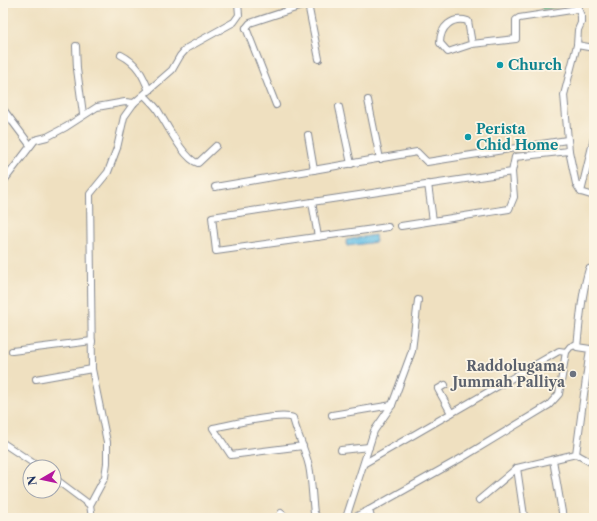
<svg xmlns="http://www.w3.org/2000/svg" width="597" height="521" font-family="'Libre Caslon Text',serif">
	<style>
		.green { fill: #7bd094; stroke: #4b8079 }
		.water { fill: #69c1e7; stroke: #4278a2 }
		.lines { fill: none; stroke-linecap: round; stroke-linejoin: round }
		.minor-casing { stroke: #85888f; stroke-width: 8 }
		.minor { stroke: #fff; stroke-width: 6 }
		.culture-dot { fill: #0f9aa8; stroke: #fcf5e5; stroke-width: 1.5 }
		.worship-dot { fill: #6b7280; stroke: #fcf5e5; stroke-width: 1.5 }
		.labels { text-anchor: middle; stroke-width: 3.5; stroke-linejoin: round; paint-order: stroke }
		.culture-label { font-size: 14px; font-weight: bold; fill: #0d838f; stroke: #fcf5e5; text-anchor: start }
		.worship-label { font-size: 14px; font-weight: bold; fill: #5b616d; stroke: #fcf5e5; text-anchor: end }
	</style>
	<rect width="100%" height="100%" fill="#fcf5e5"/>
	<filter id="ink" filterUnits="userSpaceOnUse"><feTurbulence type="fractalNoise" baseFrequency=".025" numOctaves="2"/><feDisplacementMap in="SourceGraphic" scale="8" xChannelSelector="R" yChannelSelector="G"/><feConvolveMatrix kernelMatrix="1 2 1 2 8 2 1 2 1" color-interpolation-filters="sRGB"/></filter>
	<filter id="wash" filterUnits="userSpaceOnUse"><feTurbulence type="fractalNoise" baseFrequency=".012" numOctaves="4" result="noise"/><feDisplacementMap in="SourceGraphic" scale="16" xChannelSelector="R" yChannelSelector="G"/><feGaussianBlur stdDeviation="0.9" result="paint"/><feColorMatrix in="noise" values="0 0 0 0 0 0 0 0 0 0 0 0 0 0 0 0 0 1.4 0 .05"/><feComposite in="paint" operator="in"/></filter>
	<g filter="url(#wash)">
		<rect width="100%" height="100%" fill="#efe0c0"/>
		<!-- green -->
		<path class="green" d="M 542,3 L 569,3 L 569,4 L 543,10 Z"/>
		<!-- water -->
		<path class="water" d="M 375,235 L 376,242 L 347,246 L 346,240 Z"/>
	</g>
	<g filter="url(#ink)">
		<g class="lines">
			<!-- minor casing -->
			<g class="minor-casing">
				<g id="minor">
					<path d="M 576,3 L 581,16 L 581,23 L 578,30 L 577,45 L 564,95 L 569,151 L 576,184 L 581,192"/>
					<path d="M 246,28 L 250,23 L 308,4 L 319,59"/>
					<path d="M 246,28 L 276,105"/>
					<path d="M 472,44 L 468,21 C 452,16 440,27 440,43 L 448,52 L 472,44 L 516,39 L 516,20 L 519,18 L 578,9"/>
					<path d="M 577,45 L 594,48"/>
					<path d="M 76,46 L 77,69 L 83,114"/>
					<path d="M 121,55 C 137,63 143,75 149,91"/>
					<path d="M 144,95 C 148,99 153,104 157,109 C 165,121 184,160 198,163 L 216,146"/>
					<path d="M 368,100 L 380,159"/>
					<path d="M 339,107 L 351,164"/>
					<path d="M 3,109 L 30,145"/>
					<path d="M 308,135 L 314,170"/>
					<path d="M 594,138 L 581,192 L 594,196"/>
					<path d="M 3,182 L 35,140 L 47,137 L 66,127 L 97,107 L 125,102 L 134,103"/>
					<path d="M 428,184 L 433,221"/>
					<path d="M 215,187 L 417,152 L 427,162 L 567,140"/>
					<path d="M 312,202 L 318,237"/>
					<path d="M 401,226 L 509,209 L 514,197 L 512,172"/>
					<path d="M 388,227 L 216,251 L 212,217 L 512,172 L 515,157 L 569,151"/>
					<path d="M 12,351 L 92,341"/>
					<path d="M 36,379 L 92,369"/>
					<path d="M 445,385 L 438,389 L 451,413"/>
					<path d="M 332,415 L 392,405"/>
					<path d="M 3,443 L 39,467"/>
					<path d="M 303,446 L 231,455 L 213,428 C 229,425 282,412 293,418 C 297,434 305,449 309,466 C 312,481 312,497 314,513 L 318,518 L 322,518"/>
					<path d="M 341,450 L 369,447"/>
					<path d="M 576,454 L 594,464"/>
					<path d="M 553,460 L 563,518"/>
					<path d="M 365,463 L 559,351 L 566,352"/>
					<path d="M 517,468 L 524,516 L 521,518"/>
					<path d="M 54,478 L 90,505"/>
					<path d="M 479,500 L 517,468 L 576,454 L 590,349 L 577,347 C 580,321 581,295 589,269 L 594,267"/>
					<path d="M 281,513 L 287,518"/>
					<path d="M 92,518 L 90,505 L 105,477 L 107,463 L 107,442 L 92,369 L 90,194 L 108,172 L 117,148 L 124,117 L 134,103 L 172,70 L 180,56 L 187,48 L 234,22 L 239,15 L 238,3"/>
					<path d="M 346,518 L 374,431 L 392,405 L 412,351 L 418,300"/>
					<path d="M 353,518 L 369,510"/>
					<path d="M 371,518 L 369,510 L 465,456 L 549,405 L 559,394 L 566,352 L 570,347 L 577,344"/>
				</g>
			</g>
			<!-- minor -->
			<use href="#minor" class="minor"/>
		</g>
	</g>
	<!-- markers -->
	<g class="culture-dot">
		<circle cx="500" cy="65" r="4"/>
		<circle cx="468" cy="137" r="4"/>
	</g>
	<circle class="worship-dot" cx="573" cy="374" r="4"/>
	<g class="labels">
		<!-- culture labels -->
		<g class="culture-label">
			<text x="508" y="70">Church</text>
			<text x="476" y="134">Perista<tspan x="476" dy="16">Chid Home</tspan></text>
		</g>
		<!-- worship labels -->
		<g class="worship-label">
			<text x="565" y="371">Raddolugama<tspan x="565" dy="16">Jummah Palliya</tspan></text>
		</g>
	</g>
	<!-- margin -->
	<rect width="597" height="521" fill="none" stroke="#fcf5e5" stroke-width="16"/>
	<!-- north arrow -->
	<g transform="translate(42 479) rotate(261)"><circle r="19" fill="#fcf5e5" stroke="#a2a6af"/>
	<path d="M0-3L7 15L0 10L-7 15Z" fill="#b5179e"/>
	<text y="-6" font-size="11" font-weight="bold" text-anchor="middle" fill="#1b2f5e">N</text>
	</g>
</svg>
